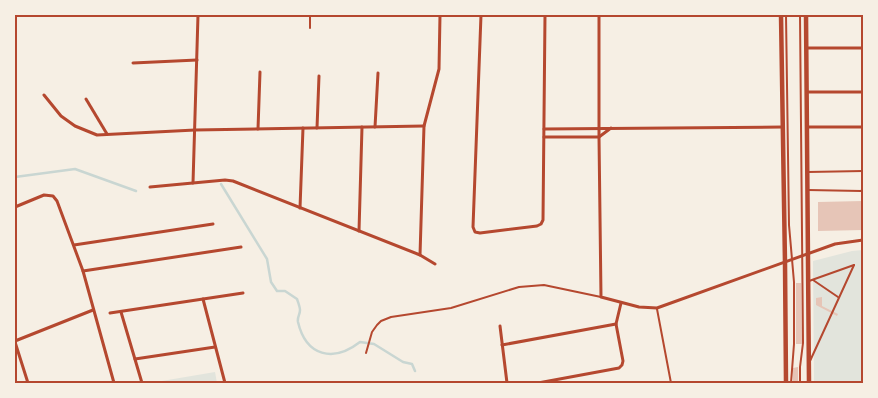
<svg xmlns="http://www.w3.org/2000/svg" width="878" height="398" font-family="'Fira Sans',sans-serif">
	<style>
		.green { fill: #e2e4dc }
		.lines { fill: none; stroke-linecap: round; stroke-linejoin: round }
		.stream { stroke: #c9d6d2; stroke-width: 2.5 }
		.building { fill: #e6c5b7 }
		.service { stroke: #b5482f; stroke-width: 2 }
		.minor { stroke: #b5482f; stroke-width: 3 }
		.tertiary { stroke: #b5482f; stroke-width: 4.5 }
		.neatline { fill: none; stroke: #b5482f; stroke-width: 2 }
	</style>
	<rect width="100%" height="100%" fill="#f6efe4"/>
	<!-- green -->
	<g class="green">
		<path d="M 863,250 L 863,383 L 814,383 L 813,261 L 852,251 Z"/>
		<path d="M 215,372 L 217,383 L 150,383 Z"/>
	</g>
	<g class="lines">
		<!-- stream -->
		<g class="stream">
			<path d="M 15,177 L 75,169 L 136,191"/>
			<path d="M 221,184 L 267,259 L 271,282 L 277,291 L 285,291 L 297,299 C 298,302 300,307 300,310 C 300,315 297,317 298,322 C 306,356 333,363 360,342 L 374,344 L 403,362 L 412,364 L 415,371"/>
		</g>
	</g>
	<!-- building -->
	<g class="building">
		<path d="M 863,201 L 863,230 L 818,231 L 818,202 Z"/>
		<path d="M 796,283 L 801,283 L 802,344 L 796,344 Z"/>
		<path d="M 822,297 L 822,306 L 838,314 L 837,316 L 816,305 L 816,298 Z"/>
		<path d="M 798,367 L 798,383 L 793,383 L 793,368 Z"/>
	</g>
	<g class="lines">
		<!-- service -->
		<g class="service">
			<path d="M 310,15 L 310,28"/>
			<path d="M 786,15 L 789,225 L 794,282 L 794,344 L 791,383"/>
			<path d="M 808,172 L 863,171"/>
			<path d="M 808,190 L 861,191 L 863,189"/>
			<path d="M 813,280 L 838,297"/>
			<path d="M 809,281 L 854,265"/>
			<path d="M 657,309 L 671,383"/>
			<path d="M 366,353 L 372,332 L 377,325 L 381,321 L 391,317 L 451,308 L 519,287 L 544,285 L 601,297"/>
			<path d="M 810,361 L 854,265"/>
			<path d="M 800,383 L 800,367 L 803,343 L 800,15"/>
		</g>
		<!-- minor -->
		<g class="minor">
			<path d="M 481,15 L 473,227 L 475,232 L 480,233 L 537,226 L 541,224 L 543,220 L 545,15"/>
			<path d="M 599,15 L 599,137 L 601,297 L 639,307 L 657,308 L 835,244 L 863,240"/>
			<path d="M 807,48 L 863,48"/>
			<path d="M 133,63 L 197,60"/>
			<path d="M 808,92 L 863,92"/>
			<path d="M 44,95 L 61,116 L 75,126 L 97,135 L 195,130 L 424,126"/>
			<path d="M 86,99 L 107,134"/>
			<path d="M 375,127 L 378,73"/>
			<path d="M 807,127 L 863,127"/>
			<path d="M 317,128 L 319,76"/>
			<path d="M 258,129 L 260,72"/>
			<path d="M 544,129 L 783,127"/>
			<path d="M 544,137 L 599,137 L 611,128"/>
			<path d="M 193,183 L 198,15"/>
			<path d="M 150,187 L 225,180 L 233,181 L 420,255 L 435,264"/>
			<path d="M 15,207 L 44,195 L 53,196 L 57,201 L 83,271 L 114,383"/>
			<path d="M 300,208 L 303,128"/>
			<path d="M 359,231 L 362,127"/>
			<path d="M 74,245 L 213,224"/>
			<path d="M 420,255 L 424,126 L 439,69 L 440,15"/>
			<path d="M 83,271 L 241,247"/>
			<path d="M 203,299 L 225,383"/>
			<path d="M 121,312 L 142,383"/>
			<path d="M 110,313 L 243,293"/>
			<path d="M 500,326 L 507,383"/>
			<path d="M 15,341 L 93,310"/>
			<path d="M 15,342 L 28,383"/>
			<path d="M 502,345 L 616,324"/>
			<path d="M 135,359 L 215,347"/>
			<path d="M 538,383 L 619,368 L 622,365 L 623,361 L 616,324 L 621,303"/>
		</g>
		<!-- tertiary -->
		<g class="tertiary">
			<path d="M 781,15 L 785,263 L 786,383"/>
			<path d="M 806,15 L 809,383"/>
		</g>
	</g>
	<!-- border -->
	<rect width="878" height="398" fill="none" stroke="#f6efe4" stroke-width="32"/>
	<rect x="16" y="16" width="846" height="366" class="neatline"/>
</svg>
